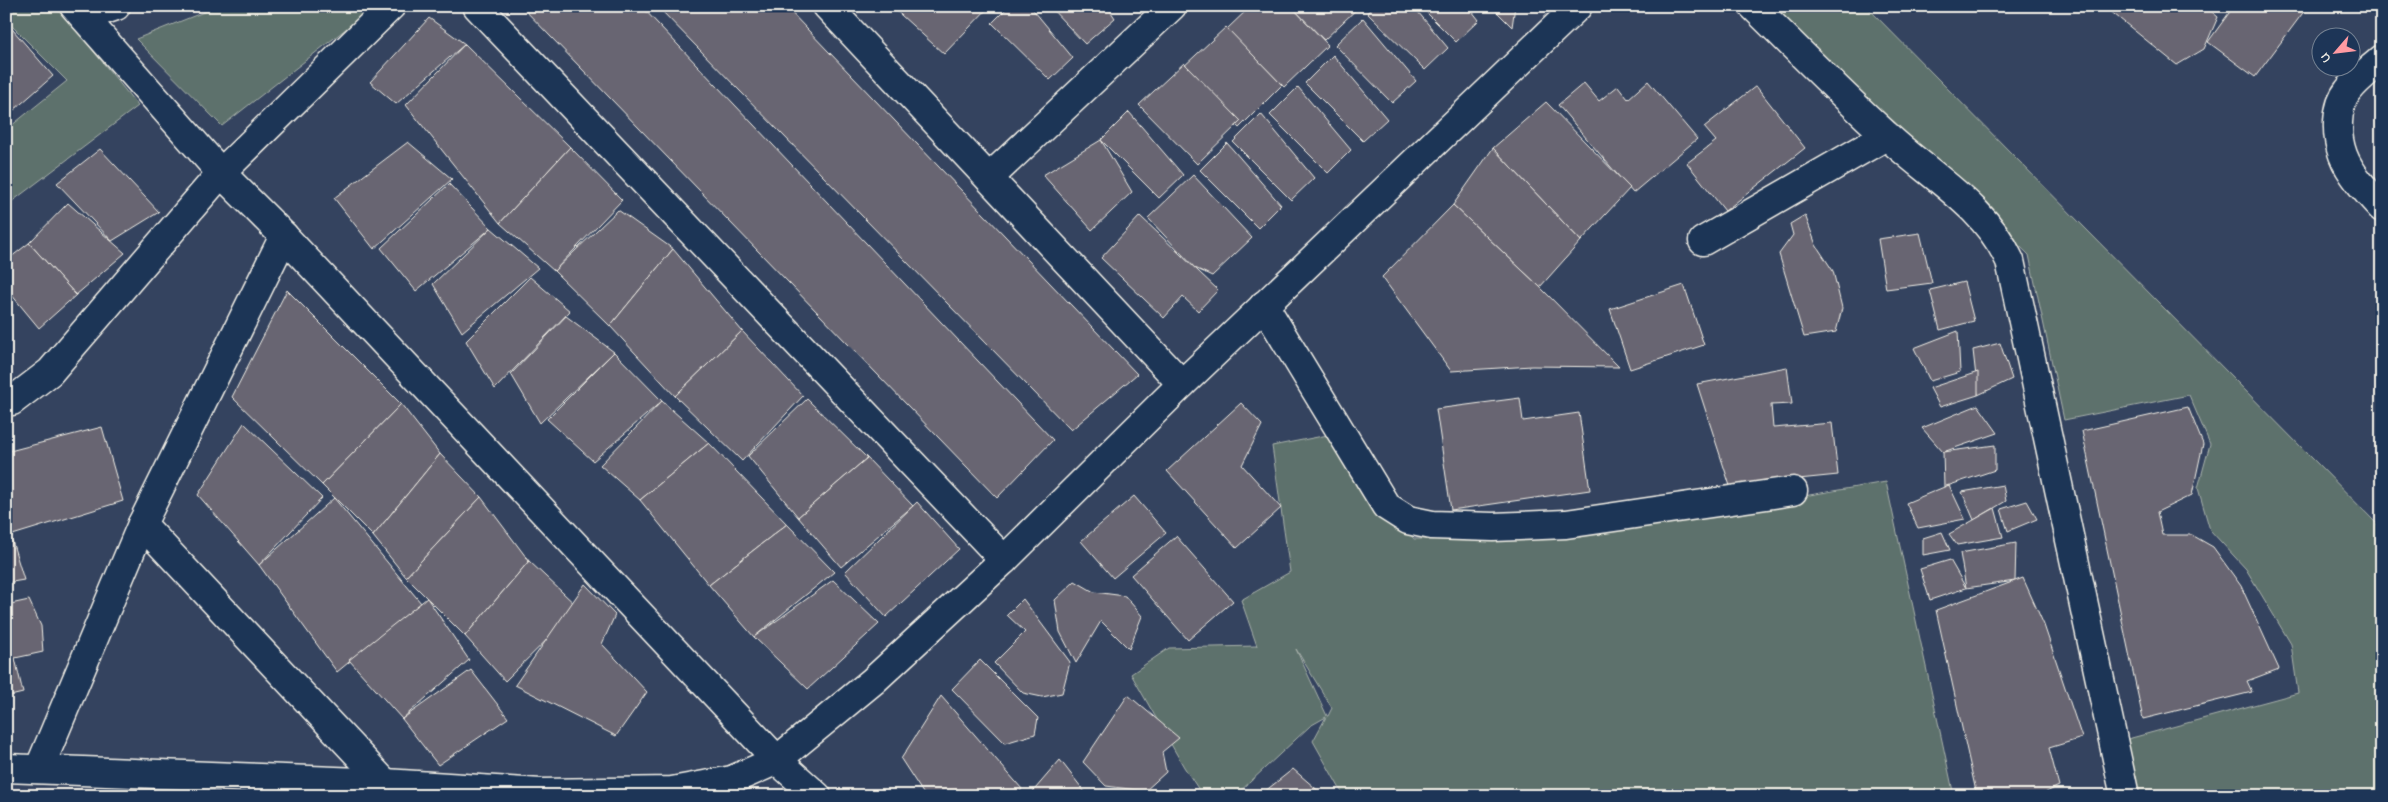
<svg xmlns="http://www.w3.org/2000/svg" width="2388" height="802" font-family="'Indie Flower',sans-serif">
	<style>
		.green { fill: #5d716c; stroke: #a8b1aa; fill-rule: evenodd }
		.building { fill: #686572; stroke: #f4f1e8 }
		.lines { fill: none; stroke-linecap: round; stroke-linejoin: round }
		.minor-casing { stroke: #f4f1e8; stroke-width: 31 }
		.minor { stroke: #1d3557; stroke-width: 28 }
	</style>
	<rect width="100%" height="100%" fill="#34435f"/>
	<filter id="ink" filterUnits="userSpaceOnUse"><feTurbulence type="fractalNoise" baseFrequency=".02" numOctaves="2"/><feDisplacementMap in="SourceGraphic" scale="10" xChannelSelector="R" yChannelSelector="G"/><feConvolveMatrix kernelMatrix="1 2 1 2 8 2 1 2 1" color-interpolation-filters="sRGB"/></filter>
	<g filter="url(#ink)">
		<!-- green -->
		<g class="green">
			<path d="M 6,6 L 57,6 L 138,106 L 6,206 L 6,130 L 67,81 L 6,20 Z"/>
			<path d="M 219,6 L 375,6 L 222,126 L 136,39 Z"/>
			<path d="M 1772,6 L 1866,6 L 2382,529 L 2382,796 L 2125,796 L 2113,743 L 2298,693 L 2291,644 L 2246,569 L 2210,530 L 2198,488 L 2210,444 L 2189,395 L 2064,420 L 2029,255 Z"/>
			<path d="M 1328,435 L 1414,539 L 1557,538 L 1886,482 L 1954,796 L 1344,796 L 1313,741 L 1326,717 L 1310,726 L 1235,796 L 1203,796 L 1184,767 L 1131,674 L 1169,648 L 1257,646 L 1241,600 L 1290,572 L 1272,446 ZM 1296,649 L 1332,708 L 1328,716 L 1327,716 Z"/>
		</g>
		<!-- building -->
		<g class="building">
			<path d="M 521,6 L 641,6 L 1053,440 L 997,498 Z"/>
			<path d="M 657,6 L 785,6 L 1137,374 L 1071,430 Z"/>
			<path d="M 891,6 L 990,6 L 944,54 Z"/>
			<path d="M 1009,6 L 1030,6 L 1073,58 L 1050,80 L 992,23 Z"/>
			<path d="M 1049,6 L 1107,6 L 1115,18 L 1085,44 Z"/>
			<path d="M 1251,6 L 1291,6 L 1328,45 L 1284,87 L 1227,29 Z"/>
			<path d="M 1291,6 L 1360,6 L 1324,40 Z"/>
			<path d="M 1373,6 L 1413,6 L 1448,48 L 1425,70 L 1367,13 Z"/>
			<path d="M 1420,6 L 1468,6 L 1479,20 L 1456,42 Z"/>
			<path d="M 1491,6 L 1515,6 L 1512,27 Z"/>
			<path d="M 2104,6 L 2205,6 L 2218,17 L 2204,49 L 2177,65 Z"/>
			<path d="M 2234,6 L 2308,6 L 2255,77 L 2208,42 Z"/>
			<path d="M 429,18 L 465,44 L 396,104 L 370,82 Z"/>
			<path d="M 1363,18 L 1416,81 L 1392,103 L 1335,45 Z"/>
			<path d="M 6,22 L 53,76 L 6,117 Z"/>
			<path d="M 1226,27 L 1282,85 L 1239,128 L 1181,69 Z"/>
			<path d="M 465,44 L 570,147 L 500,223 L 406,105 Z"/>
			<path d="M 1333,55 L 1387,119 L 1363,141 L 1305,83 Z"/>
			<path d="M 1184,63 L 1241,121 L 1197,164 L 1139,105 Z"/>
			<path d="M 1648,81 L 1697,139 L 1633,193 L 1558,105 L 1584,83 L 1599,101 L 1618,86 L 1628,99 Z"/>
			<path d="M 1756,86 L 1805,148 L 1725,211 L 1687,163 L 1716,141 L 1704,127 Z"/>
			<path d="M 1298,87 L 1351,150 L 1328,173 L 1270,115 Z"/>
			<path d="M 1546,102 L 1630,188 L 1581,241 L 1493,148 Z"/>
			<path d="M 1129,112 L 1183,175 L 1159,198 L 1101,140 Z"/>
			<path d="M 1261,114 L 1314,178 L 1291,200 L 1233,142 Z"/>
			<path d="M 1101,140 L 1132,192 L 1092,230 L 1043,175 Z"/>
			<path d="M 408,142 L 452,179 L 374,249 L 334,198 Z"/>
			<path d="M 1227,143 L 1281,205 L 1258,228 L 1200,170 Z"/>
			<path d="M 570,147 L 622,200 L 554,271 L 500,223 Z"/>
			<path d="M 1493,148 L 1581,241 L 1540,287 L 1453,205 Z"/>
			<path d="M 100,149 L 159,212 L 112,241 L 57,183 Z"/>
			<path d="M 1193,175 L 1252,238 L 1212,276 L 1195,268 L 1148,218 Z"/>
			<path d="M 449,184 L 491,228 L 416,291 L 381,248 Z"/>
			<path d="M 68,203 L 125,253 L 76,295 L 29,243 Z"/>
			<path d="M 1453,205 L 1540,287 L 1619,367 L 1532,366 L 1451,371 L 1382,277 Z"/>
			<path d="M 618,210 L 673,249 L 610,326 L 554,271 Z"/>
			<path d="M 1805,215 L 1816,245 L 1833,271 L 1842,308 L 1836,332 L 1804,337 L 1779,254 L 1793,235 L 1790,224 Z"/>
			<path d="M 1140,216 L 1218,290 L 1198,311 L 1183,297 L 1164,318 L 1101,258 Z"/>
			<path d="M 491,228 L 538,268 L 462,332 L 433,284 Z"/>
			<path d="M 1920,233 L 1932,283 L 1886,289 L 1878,239 Z"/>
			<path d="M 29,243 L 76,295 L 39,328 L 6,288 L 6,261 Z"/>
			<path d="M 673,249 L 742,331 L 675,396 L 610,326 Z"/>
			<path d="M 530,277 L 570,311 L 495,389 L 466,341 Z"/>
			<path d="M 1964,282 L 1974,321 L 1940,330 L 1930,290 Z"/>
			<path d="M 1684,285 L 1704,345 L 1630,369 L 1610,309 Z"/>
			<path d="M 287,290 L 401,404 L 322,485 L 232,397 Z"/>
			<path d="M 566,316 L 614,352 L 540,423 L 511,374 Z"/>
			<path d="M 742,331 L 803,396 L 742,461 L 675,396 Z"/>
			<path d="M 1958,331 L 1960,372 L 1930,381 L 1914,348 Z"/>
			<path d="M 2000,343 L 2012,379 L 1978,395 L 1973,350 Z"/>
			<path d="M 614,352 L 662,401 L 593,461 L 547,419 Z"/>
			<path d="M 1787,367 L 1792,404 L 1771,405 L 1773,428 L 1832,423 L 1838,475 L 1730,486 L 1697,384 Z"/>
			<path d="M 1978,372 L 1978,395 L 1940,407 L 1930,388 Z"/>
			<path d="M 1520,398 L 1523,421 L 1579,413 L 1590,490 L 1451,510 L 1436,409 Z"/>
			<path d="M 807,399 L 867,458 L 798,517 L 748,456 Z"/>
			<path d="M 662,401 L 709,443 L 640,500 L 600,465 Z"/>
			<path d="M 1241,403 L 1262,425 L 1242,465 L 1281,508 L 1237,548 L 1167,471 Z"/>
			<path d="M 401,404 L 440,454 L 373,536 L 322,485 Z"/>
			<path d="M 1978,405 L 1998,433 L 1943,452 L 1922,428 Z"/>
			<path d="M 2188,407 L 2203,444 L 2192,495 L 2157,512 L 2162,535 L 2192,535 L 2213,547 L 2241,586 L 2279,669 L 2247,681 L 2252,692 L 2143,719 L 2082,431 Z"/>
			<path d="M 244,423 L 322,498 L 259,565 L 198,495 Z"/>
			<path d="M 102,427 L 123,501 L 6,537 L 6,452 Z"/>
			<path d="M 709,443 L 787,524 L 709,585 L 640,500 Z"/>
			<path d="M 1995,445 L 1995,470 L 1944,487 L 1943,452 Z"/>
			<path d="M 440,454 L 481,497 L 406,577 L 373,536 Z"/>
			<path d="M 867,458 L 913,506 L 841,567 L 798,517 Z"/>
			<path d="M 1949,485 L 1965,519 L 1918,528 L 1906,503 Z"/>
			<path d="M 2003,485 L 2006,501 L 1974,520 L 1962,492 Z"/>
			<path d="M 1134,496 L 1166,533 L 1113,578 L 1081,541 Z"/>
			<path d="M 481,497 L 529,561 L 465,636 L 406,577 Z"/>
			<path d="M 334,498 L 421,603 L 337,672 L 259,565 Z"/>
			<path d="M 2027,501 L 2037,519 L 2008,531 L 2001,509 Z"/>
			<path d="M 917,502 L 959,549 L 886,617 L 845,572 Z"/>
			<path d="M 1995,508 L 2003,537 L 1957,545 L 1949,534 Z"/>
			<path d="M 787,524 L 834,572 L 754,637 L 709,585 Z"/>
			<path d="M 1942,532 L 1950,550 L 1923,555 L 1923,538 Z"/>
			<path d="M 1176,536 L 1233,601 L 1188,640 L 1131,575 Z"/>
			<path d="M 12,541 L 24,580 L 6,583 L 6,543 Z"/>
			<path d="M 2016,543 L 2015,581 L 1966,588 L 1960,553 Z"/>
			<path d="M 1950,560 L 1966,588 L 1930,600 L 1920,569 Z"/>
			<path d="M 529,561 L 579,608 L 505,681 L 465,636 Z"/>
			<path d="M 2023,578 L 2044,625 L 2082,738 L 2049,748 L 2059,786 L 2038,796 L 1977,796 L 1936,610 Z"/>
			<path d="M 833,580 L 879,624 L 808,689 L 754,637 Z"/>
			<path d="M 1075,581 L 1094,592 L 1125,596 L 1142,616 L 1129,649 L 1101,621 L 1076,663 L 1060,632 L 1055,600 Z"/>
			<path d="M 585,584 L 615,615 L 602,644 L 647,692 L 616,736 L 515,685 Z"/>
			<path d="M 427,598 L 469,660 L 402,719 L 349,660 Z"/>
			<path d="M 1023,599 L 1070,662 L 1062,693 L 1042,697 L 1023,693 L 994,663 L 1025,632 L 1007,615 Z"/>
			<path d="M 29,600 L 41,626 L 43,652 L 15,658 L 23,693 L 6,697 L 6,605 Z"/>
			<path d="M 980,660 L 1038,718 L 1035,734 L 1005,743 L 952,689 Z"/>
			<path d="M 471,670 L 508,718 L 438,765 L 402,719 Z"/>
			<path d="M 1128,695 L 1179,738 L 1162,752 L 1166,772 L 1145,791 L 1106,786 L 1083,762 Z"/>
			<path d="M 941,696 L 1022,789 L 1016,796 L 925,796 L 901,759 Z"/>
			<path d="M 1060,760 L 1088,796 L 1029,796 Z"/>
			<path d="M 1293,769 L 1322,794 L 1259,796 Z"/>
		</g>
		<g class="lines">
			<!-- minor casing -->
			<g class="minor-casing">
				<g id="minor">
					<path d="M 74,6 L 221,173 L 284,236 L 777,760 L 817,796"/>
					<path d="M 477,6 L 1004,560"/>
					<path d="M 827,6 L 1182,384"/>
					<path d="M 1753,6 C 1797,49 1840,93 1885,134 C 1928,175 1985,205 2010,261 L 2125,796"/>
					<path d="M 84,17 L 116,6"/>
					<path d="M 2382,59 C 2371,69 2357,79 2348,91 C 2335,107 2336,136 2343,155 C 2350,174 2368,193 2382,208"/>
					<path d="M 989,178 L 1172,6"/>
					<path d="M 284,236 L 142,524 L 385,783"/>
					<path d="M 1703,241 L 1886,136"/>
					<path d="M 1264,305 L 1386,506 L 1408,520 L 1432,525 L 1493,527 L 1566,524 L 1793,491"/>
					<path d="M 6,402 L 12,401 L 50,372 L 221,173 L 391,6"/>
					<path d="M 6,768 L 385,783 L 541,793 L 672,791 L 732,780 L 777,760 L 873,681 L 1004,560 L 1182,384 L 1578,6"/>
					<path d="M 39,769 L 142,524"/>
				</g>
			</g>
			<!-- minor -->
			<use href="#minor" class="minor"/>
		</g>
	</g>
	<!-- margin -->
	<rect width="2388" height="802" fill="none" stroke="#1d3557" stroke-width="25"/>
	<rect x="12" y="12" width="2363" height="777" fill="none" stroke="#f4f1e8" stroke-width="2" filter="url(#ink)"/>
	<!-- north arrow -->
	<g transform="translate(2336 52) rotate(242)"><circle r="24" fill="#1d3557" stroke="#738091"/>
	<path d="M0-4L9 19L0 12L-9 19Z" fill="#ff9aa2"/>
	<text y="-8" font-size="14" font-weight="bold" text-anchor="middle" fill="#f4f1e8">U</text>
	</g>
</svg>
